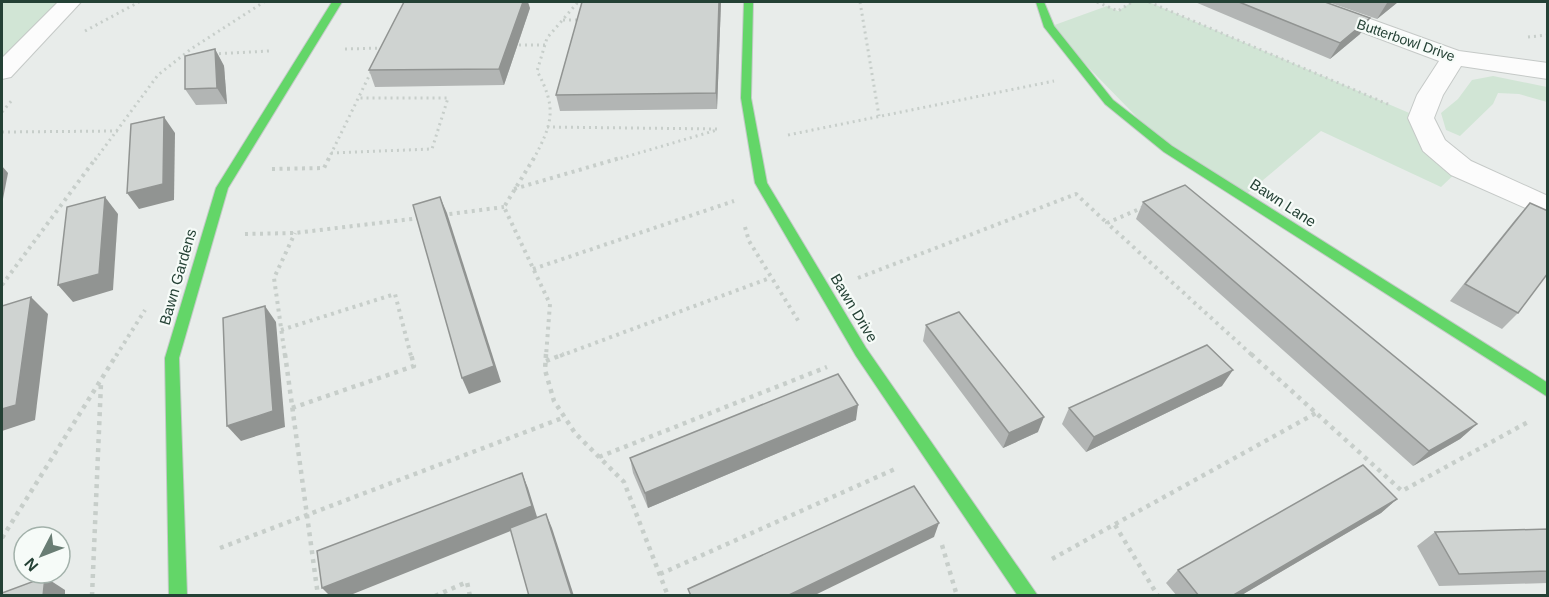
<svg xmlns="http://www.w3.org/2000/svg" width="1549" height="597" font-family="Helvetica,sans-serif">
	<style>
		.green { fill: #d1e5d5 }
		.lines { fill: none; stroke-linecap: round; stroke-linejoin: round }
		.street-casing { stroke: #c5c9c7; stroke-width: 2 }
		.fast-casing { stroke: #c3cac7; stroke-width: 2 }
		.path-far2 { stroke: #c7ceca; stroke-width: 3; stroke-dasharray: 2 4; stroke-linecap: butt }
		.path-far1 { stroke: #c7ceca; stroke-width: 4; stroke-dasharray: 3 4.5; stroke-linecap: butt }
		.path { stroke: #c7ceca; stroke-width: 4.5; stroke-dasharray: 4 5; stroke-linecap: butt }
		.street { fill: #fcfcfc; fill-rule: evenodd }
		.fast { fill: #63d668; fill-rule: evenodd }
		.wall { fill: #b2b5b4 }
		.shaded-wall { fill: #919492 }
		.building { fill: #cfd3d1; stroke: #919492; stroke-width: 1.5 }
		.labels { text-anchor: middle; stroke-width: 4.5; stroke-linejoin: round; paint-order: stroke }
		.far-street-label { font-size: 14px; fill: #244135; stroke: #f6fbf8 }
		.street-label { font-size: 15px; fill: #244135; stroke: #f6fbf8 }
	</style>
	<rect width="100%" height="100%" fill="#e8ecea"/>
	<!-- green -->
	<g class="green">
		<path d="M 2,2 L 70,2 L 2,72 Z"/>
		<path d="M 1132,2 L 1149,2 L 1421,118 L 1461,168 L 1441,187 L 1321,131 L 1243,197 L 1168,149 L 1049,27 L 1107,6 L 1118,11 Z"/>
		<path d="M 1493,76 L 1547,87 L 1547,102 L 1519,94 L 1498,93 L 1493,104 L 1460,136 L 1446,130 L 1441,113 L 1458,99 L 1472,80 Z"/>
	</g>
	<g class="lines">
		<!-- street casing -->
		<g class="street-casing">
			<g id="street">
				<path d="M 58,2 L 81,2 L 11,77 L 2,79 L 2,58 Z"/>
				<path d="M 1292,2 L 1323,2 L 1459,51 L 1548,63 L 1548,79 L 1461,66 L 1443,95 L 1434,118 L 1445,140 L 1471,161 L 1548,196 L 1548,218 L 1451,175 L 1423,151 L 1408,118 L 1417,95 L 1439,61 L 1295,7 Z"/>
			</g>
		</g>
		<!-- fast casing -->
		<g class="fast-casing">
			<g id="fast">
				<path d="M 332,2 L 342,2 L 228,188 L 179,358 L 187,596 L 169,596 L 165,358 L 216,188 Z"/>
				<path d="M 744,2 L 753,2 L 751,98 L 767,183 L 866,348 L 1038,596 L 1018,596 L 856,356 L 755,183 L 741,98 Z"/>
				<path d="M 1036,2 L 1044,2 L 1054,26 L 1113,100 L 1172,146 L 1548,383 L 1548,397 L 1164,152 L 1105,104 L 1044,27 Z"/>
			</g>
		</g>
		<!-- path-far2 -->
		<g class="path-far2">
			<path d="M 860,2 L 879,116"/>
			<path d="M 1097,2 L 1118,11 L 1132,2"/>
			<path d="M 1149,2 L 1390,105"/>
			<path d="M 563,20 L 582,20"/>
			<path d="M 85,31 L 139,2"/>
			<path d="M 1528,37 L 1548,35"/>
			<path d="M 513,45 L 545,45"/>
			<path d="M 345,49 L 383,48"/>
			<path d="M 213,54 L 269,51"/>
			<path d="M 2,112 L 13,99"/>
			<path d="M 547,127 L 717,129"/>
			<path d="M 2,132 L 118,131"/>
			<path d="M 788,135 L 1054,81"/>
			<path d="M 331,153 L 432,149 L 448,98 L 358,98"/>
			<path d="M 95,160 L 158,75 L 191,49 L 264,2"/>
			<path d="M 328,160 L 372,70"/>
			<path d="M 533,160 C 553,123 557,108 537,71 L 547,38 L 578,2"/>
			<path d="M 615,160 L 717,130"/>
		</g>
		<!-- path-far1 -->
		<g class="path-far1">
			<path d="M 534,158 L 504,207 L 550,304 L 546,356"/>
			<path d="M 272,169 L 324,168 L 329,158"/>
			<path d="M 514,189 L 620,158"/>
			<path d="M 1144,207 L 1107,223 L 1253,356"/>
			<path d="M 442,215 L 504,207"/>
			<path d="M 745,227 L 749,241 L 799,322"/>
			<path d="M 245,234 L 295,233 L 420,218"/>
			<path d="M 533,269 L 734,201"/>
			<path d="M 858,278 L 1076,194 L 1107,223"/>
			<path d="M 2,285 L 96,158"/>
			<path d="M 281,330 L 395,294 L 411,356"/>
			<path d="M 116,356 L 145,310"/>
			<path d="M 285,356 L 274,278 L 295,233"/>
			<path d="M 560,356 L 770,278"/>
		</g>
		<!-- path -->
		<g class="path">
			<path d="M 285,354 L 318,596"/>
			<path d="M 546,354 L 545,370 L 554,401 L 575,433 L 624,482 L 668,596"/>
			<path d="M 1251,354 L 1402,491 L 1528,422"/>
			<path d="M 546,361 L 564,354"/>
			<path d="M 292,408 L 414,366 L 411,354"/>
			<path d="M 599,457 L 827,367"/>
			<path d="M 1115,525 L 1158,596"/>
			<path d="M 2,538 L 117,354"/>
			<path d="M 942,545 L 957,596"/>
			<path d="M 220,548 L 565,417"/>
			<path d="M 1052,559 L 1316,413"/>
			<path d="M 660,574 L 895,469"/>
			<path d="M 92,596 L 101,383"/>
			<path d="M 435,596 L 467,582 L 470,596"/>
		</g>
		<!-- street -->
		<use href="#street" class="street"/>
		<!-- fast -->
		<use href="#fast" class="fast"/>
	</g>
	<!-- wall -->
	<g class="wall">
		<path d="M 582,2 L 721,2 L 717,109 L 560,111 L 556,95 Z"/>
		<path d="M 1195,2 L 1325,2 L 1360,34 L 1330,59 Z"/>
		<path d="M 1328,2 L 1398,2 L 1377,19 Z"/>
		<path d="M 530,8 L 504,85 L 375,87 L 369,70 Z"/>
		<path d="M 215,49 L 224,66 L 227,104 L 196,105 L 185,89 Z"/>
		<path d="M 1143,202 L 1477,424 L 1460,439 L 1413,466 L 1136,219 Z"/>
		<path d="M 1530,203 L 1518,313 L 1502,329 L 1450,301 L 1515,220 Z"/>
		<path d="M 926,325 L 1038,432 L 1003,448 L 923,341 Z"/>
		<path d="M 1222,386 L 1086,452 L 1062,424 L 1069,408 Z"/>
		<path d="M 856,420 L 648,508 L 633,473 L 630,458 Z"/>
		<path d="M 1397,499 L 1381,513 L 1240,596 L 1177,596 L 1166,583 L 1178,570 Z"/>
		<path d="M 1548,529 L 1548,583 L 1439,586 L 1417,546 L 1435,532 Z"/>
	</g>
	<!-- shaded-wall -->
	<g class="shaded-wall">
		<path d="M 523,2 L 528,2 L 530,8 L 504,85 L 499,69 Z"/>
		<path d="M 719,2 L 721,2 L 717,109 L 716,93 Z"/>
		<path d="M 1389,2 L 1398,2 L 1377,19 L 1387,3 Z"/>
		<path d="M 1370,18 L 1360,34 L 1330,59 L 1340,43 Z"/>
		<path d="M 215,49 L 224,66 L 227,104 L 217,88 Z"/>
		<path d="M 164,117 L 175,133 L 174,200 L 139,209 L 127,193 Z"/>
		<path d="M 2,166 L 8,173 L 2,204 Z"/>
		<path d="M 105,197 L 118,214 L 113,290 L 73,302 L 58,285 Z"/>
		<path d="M 440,197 L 447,213 L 501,382 L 469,394 L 462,378 Z"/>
		<path d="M 31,297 L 48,314 L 35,420 L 2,431 L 2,409 Z"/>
		<path d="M 265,306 L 276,322 L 285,427 L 241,441 L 227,426 Z"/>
		<path d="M 1233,370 L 1222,386 L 1086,452 L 1094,437 Z"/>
		<path d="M 858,405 L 856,420 L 648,508 L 645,493 Z"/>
		<path d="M 1044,417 L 1038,432 L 1003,448 L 1009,433 Z"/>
		<path d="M 1477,424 L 1460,439 L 1413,466 L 1429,451 Z"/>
		<path d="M 522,473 L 528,488 L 538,520 L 348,596 L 330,596 L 322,588 Z"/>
		<path d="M 1397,499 L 1381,513 L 1240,596 L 1232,596 Z"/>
		<path d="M 546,514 L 552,528 L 574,596 L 572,596 Z"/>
		<path d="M 939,523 L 934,537 L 813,596 L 787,596 Z"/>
		<path d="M 45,577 L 65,590 L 65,596 L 43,596 Z"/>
	</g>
	<!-- building -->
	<g class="building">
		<path d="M 404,2 L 523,2 L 499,69 L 369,70 Z"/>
		<path d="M 582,2 L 719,2 L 716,93 L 556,95 Z"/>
		<path d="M 1239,2 L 1325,2 L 1370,18 L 1340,43 Z"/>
		<path d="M 215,49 L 217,88 L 185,89 L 185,56 Z"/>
		<path d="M 164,117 L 163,184 L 127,193 L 131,124 Z"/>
		<path d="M 1185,185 L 1477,424 L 1429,451 L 1143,202 Z"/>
		<path d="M 105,197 L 99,274 L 58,285 L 67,207 Z"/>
		<path d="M 440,197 L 494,366 L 462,378 L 413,205 Z"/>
		<path d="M 1530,203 L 1548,211 L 1548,273 L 1518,313 L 1465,284 Z"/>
		<path d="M 31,297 L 16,405 L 2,409 L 2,306 Z"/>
		<path d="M 265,306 L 273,411 L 227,426 L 223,318 Z"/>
		<path d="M 959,312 L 1044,417 L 1009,433 L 926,325 Z"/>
		<path d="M 1207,345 L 1233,370 L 1094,437 L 1069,408 Z"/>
		<path d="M 838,374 L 858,405 L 645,493 L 630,458 Z"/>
		<path d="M 1363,465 L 1397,499 L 1232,596 L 1199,596 L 1178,570 Z"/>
		<path d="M 522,473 L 532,506 L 322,588 L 317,551 Z"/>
		<path d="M 914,486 L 939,523 L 787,596 L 691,596 L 688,589 Z"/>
		<path d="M 546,514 L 572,596 L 529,596 L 510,528 Z"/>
		<path d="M 1548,529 L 1548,571 L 1459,574 L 1435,532 Z"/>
		<path d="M 45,577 L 43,596 L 2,596 L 2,593 Z"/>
	</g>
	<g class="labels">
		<!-- far-street labels -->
		<g class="far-street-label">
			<text transform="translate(1406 40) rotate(19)" y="5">Butterbowl Drive</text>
		</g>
		<!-- street labels -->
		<g class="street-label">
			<text transform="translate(1283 203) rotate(33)" y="5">Bawn Lane</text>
			<text transform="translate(178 277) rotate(-74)" y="5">Bawn Gardens</text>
			<text transform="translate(854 308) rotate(59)" y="5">Bawn Drive</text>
		</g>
	</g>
	<!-- border -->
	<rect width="1549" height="597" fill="none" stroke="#244135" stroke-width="6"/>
	<!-- north arrow -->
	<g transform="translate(42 555) rotate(228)"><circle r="28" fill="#f6fbf8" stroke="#a2b1aa" stroke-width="1.5"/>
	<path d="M0-4.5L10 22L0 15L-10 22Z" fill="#697d74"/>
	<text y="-9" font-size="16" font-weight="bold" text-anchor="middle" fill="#244135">N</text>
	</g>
</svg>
